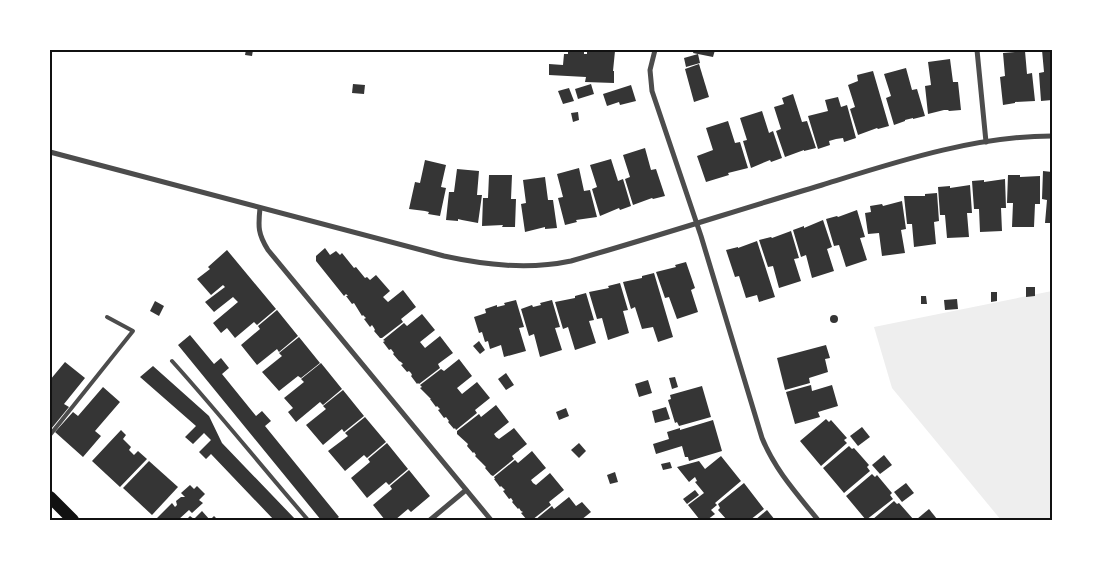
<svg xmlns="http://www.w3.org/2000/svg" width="1102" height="570" font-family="'Alegreya Sans',sans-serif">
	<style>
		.green { fill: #eee }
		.building { fill: #353535 }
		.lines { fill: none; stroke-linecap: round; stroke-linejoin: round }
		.service { stroke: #4c4c4c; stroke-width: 4 }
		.minor { stroke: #4c4c4c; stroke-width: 5 }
		.primary { stroke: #111; stroke-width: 12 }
		.neatline { fill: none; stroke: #111; stroke-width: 2 }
	</style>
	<rect width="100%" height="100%" fill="#fff"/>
	<!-- green -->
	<path class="green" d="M 1052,291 L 1052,520 L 1001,520 L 892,388 L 874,327 Z"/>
	<!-- building -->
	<g class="building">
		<path d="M 246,50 L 253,50 L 252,56 L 245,55 Z"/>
		<path d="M 568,50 L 584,50 L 584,54 L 587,54 L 587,50 L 615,51 L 613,71 L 614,71 L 614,83 L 585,82 L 586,77 L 549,75 L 549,64 L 563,65 L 564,54 L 568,54 Z"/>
		<path d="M 694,50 L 715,50 L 713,57 L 698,54 L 700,63 L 686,67 L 684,58 L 698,54 L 693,53 Z"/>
		<path d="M 1042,50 L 1052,50 L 1052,100 L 1041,101 L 1039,73 L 1044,72 Z"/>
		<path d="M 1025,51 L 1027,74 L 1032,73 L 1035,101 L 1015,102 L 1015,103 L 1003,105 L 1000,77 L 1005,76 L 1003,53 Z"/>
		<path d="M 950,59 L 953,82 L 958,82 L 961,110 L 949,111 L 948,110 L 944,110 L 928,114 L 925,86 L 931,85 L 928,62 Z"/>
		<path d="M 699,64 L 709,97 L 694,102 L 685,69 Z"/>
		<path d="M 906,68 L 912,90 L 917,89 L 925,116 L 913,119 L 913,118 L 905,120 L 905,121 L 894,125 L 886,98 L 891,96 L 884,74 Z"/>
		<path d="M 873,71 L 889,126 L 878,129 L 877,128 L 858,135 L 850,109 L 855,107 L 848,85 L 858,81 L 857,75 Z"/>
		<path d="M 353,84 L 365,85 L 364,94 L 352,93 Z"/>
		<path d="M 591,84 L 594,94 L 578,99 L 575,89 Z"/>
		<path d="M 631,85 L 636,101 L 620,105 L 619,102 L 607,106 L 603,94 Z"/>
		<path d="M 569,88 L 574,101 L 563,104 L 558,91 Z"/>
		<path d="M 793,94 L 802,122 L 807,121 L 816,148 L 804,151 L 804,150 L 785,157 L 776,131 L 781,129 L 774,107 L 784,104 L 782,98 Z"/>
		<path d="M 838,97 L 841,107 L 847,105 L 856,138 L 844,142 L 843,138 L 836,139 L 829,141 L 830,145 L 818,149 L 808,116 L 828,111 L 825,100 Z"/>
		<path d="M 762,111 L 769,133 L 773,131 L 782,158 L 771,162 L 770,160 L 751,168 L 743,141 L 747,140 L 740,118 Z"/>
		<path d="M 578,112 L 579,120 L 573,122 L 571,113 Z"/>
		<path d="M 728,121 L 735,143 L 740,142 L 748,168 L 728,173 L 729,175 L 706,182 L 697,156 L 713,150 L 706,128 Z"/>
		<path d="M 645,148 L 651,170 L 656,169 L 665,196 L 653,199 L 652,198 L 633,205 L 625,179 L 630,177 L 623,155 Z"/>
		<path d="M 611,159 L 618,181 L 623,179 L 631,206 L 620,210 L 619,208 L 600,216 L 592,189 L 597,187 L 590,165 Z"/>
		<path d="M 425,160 L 446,165 L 441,187 L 446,188 L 440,216 L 428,214 L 429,212 L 425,211 L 409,209 L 415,182 L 420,183 Z"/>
		<path d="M 579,168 L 584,191 L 590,190 L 597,217 L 576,220 L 577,222 L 565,225 L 558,198 L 563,197 L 557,174 Z"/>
		<path d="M 457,169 L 479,171 L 477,195 L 482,195 L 478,223 L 462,220 L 458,219 L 458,221 L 446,220 L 449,192 L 454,192 Z"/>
		<path d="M 1043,171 L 1052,172 L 1052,223 L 1045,223 L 1047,200 L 1042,199 Z"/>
		<path d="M 489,175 L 512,175 L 511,199 L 516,199 L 515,227 L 502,227 L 503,225 L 482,226 L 483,198 L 488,198 Z"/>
		<path d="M 1008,175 L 1020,175 L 1020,177 L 1040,176 L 1040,204 L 1035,204 L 1034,227 L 1012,227 L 1013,203 L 1007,203 Z"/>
		<path d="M 545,177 L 548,200 L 553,200 L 557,228 L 545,229 L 545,227 L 525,232 L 521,204 L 526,203 L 523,180 Z"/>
		<path d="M 1005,179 L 1006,208 L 1001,208 L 1002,231 L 980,232 L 979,209 L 974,209 L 972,181 L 984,180 L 984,182 Z"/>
		<path d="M 970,185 L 972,213 L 967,213 L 969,237 L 947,238 L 945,215 L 940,215 L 938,187 L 950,186 L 950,188 Z"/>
		<path d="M 937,193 L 939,221 L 934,222 L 936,244 L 914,247 L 912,224 L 907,224 L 904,196 L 925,196 L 925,194 Z"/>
		<path d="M 902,201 L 906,229 L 901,230 L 905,253 L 882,256 L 879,233 L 868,234 L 865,213 L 871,212 L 870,206 L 882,204 L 883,206 Z"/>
		<path d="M 857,210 L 865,237 L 860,238 L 867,260 L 846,267 L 839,245 L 834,246 L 826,219 L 837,216 L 838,217 Z"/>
		<path d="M 823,220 L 832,247 L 827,249 L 834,271 L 812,278 L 806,255 L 801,257 L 793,230 L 804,226 L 804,228 Z"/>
		<path d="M 791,231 L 799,258 L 794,259 L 801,281 L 779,288 L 773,266 L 768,267 L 759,240 L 771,237 L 772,238 Z"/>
		<path d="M 757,241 L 775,297 L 759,302 L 757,295 L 746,298 L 739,276 L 735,277 L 726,250 L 738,247 L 738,248 Z"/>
		<path d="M 325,248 L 330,255 L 336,251 L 340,255 L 342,253 L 354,268 L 356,267 L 365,278 L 367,277 L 370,280 L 376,275 L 390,291 L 383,297 L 388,302 L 403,290 L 416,307 L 401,319 L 403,322 L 382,338 L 380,338 L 374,331 L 375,330 L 374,328 L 372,325 L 370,327 L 364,319 L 366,318 L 363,315 L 362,316 L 354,303 L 352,304 L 346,296 L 348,296 L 346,294 L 344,296 L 316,261 L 316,256 Z"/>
		<path d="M 227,250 L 276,309 L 257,325 L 254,322 L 235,338 L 227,328 L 221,333 L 213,323 L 238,302 L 233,297 L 214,312 L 205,302 L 225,287 L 223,285 L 211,295 L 197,279 L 210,269 L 208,267 Z"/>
		<path d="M 686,262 L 695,288 L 691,290 L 698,312 L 677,319 L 669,297 L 665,298 L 656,272 L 676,267 L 675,265 Z"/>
		<path d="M 654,273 L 673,337 L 658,342 L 653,327 L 642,329 L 635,307 L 631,309 L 623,282 L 642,278 L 642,276 Z"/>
		<path d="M 620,283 L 628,310 L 623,311 L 629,333 L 608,340 L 602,318 L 597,319 L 589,292 L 609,288 L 608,286 Z"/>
		<path d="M 1026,287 L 1035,287 L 1035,296 L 1026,297 Z"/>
		<path d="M 991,292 L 997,292 L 997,301 L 991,302 Z"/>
		<path d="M 586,293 L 594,320 L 589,321 L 596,343 L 575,350 L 568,327 L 563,329 L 555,302 L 575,298 L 575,296 Z"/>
		<path d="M 921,296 L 926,296 L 927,304 L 921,304 Z"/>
		<path d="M 957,299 L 958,309 L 945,310 L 944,300 Z"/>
		<path d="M 516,300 L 524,327 L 519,328 L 526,351 L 504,357 L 501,345 L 490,349 L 488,341 L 485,342 L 482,332 L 479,333 L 474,317 L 486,313 L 485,309 L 497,305 L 497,307 L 505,305 L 504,303 Z"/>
		<path d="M 552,300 L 560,327 L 555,328 L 562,350 L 540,357 L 534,334 L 529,336 L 521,309 L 532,305 L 533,307 L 541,305 L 540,303 Z"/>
		<path d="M 155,301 L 164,306 L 159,316 L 150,311 Z"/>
		<path d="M 277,310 L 298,336 L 279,352 L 277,349 L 257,365 L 241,345 L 260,329 L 258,326 Z"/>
		<path d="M 422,314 L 435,330 L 420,342 L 425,348 L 440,336 L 453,353 L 438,364 L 440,368 L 419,384 L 418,383 L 417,384 L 411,376 L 412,375 L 411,373 L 409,371 L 407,372 L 401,365 L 403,364 L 401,362 L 399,361 L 393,354 L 394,353 L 391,349 L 389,350 L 383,342 L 385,341 L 383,340 L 404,323 L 407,326 Z"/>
		<circle cx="834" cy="319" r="4"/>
		<path d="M 190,335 L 214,364 L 221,358 L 229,368 L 222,374 L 256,416 L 262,411 L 271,421 L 265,426 L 339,517 L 335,520 L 321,520 L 178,345 Z"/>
		<path d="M 299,337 L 320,363 L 301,378 L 298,376 L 279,391 L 262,372 L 282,356 L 279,353 Z"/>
		<path d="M 479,341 L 485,350 L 480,354 L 473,346 Z"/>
		<path d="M 826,345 L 830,358 L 825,359 L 828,372 L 809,378 L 810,383 L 785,390 L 777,358 Z"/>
		<path d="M 459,359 L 472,376 L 457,388 L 462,394 L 477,382 L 490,398 L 475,410 L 477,413 L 456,430 L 455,428 L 454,429 L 448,422 L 449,421 L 446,417 L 444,418 L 438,410 L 440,409 L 437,406 L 436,407 L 430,399 L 431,399 L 420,388 L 422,387 L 420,385 L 441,369 L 444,371 Z"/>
		<path d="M 65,362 L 85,378 L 64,404 L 69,407 L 51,429 L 50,428 L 50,380 Z"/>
		<path d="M 321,363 L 342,389 L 323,405 L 320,402 L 296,422 L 288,412 L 293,408 L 284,398 L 304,382 L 301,379 Z"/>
		<path d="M 153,366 L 209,416 L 222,443 L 296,520 L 274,520 L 211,454 L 206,459 L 199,452 L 211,440 L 204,433 L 193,444 L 185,437 L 196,426 L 140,377 Z"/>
		<path d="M 506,373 L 514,385 L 506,390 L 498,379 Z"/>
		<path d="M 675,377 L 678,387 L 672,389 L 669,378 Z"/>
		<path d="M 648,380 L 652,393 L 639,397 L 635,384 Z"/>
		<path d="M 811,385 L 812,391 L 832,385 L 838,406 L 818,412 L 820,417 L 795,424 L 786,392 Z"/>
		<path d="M 702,386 L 711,417 L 679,426 L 677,422 L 675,423 L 668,400 L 671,399 L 670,395 Z"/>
		<path d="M 103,387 L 120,402 L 95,431 L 101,436 L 83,457 L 55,432 L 73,412 L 78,416 Z"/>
		<path d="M 343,390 L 364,416 L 344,432 L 342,429 L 323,445 L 306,425 L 326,409 L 323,406 Z"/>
		<path d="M 496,405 L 509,422 L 494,434 L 496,437 L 499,439 L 514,428 L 527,444 L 512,456 L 514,459 L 493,476 L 491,475 L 485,468 L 486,467 L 475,456 L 476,455 L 474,452 L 473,453 L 467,446 L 468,444 L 457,434 L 457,431 L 479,414 L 481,417 Z"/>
		<path d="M 666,407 L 670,419 L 655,423 L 652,411 Z"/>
		<path d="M 566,408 L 569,416 L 559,420 L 556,412 Z"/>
		<path d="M 365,417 L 386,442 L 367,458 L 364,455 L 345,471 L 328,451 L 348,436 L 345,433 Z"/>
		<path d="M 826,419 L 829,422 L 831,420 L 847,438 L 844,440 L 847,443 L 821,466 L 800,441 Z"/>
		<path d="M 713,420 L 722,451 L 689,461 L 688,457 L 685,457 L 682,446 L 656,454 L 653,444 L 669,439 L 667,432 L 680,428 L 680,430 Z"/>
		<path d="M 862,427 L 870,437 L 858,446 L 850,436 Z"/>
		<path d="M 121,430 L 126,435 L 123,439 L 131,447 L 129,450 L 134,455 L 138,451 L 147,459 L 120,487 L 92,461 Z"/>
		<path d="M 387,443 L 408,469 L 389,485 L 386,482 L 367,498 L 351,478 L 370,462 L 368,459 Z"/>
		<path d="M 579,443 L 586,451 L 579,458 L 571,450 Z"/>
		<path d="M 849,446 L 852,449 L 854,448 L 862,457 L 869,465 L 867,467 L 870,471 L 844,493 L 823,468 Z"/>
		<path d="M 532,451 L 546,468 L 531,480 L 533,483 L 536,485 L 550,473 L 564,490 L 549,502 L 551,505 L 532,520 L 527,520 L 521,513 L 523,512 L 521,511 L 519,508 L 518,509 L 512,502 L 513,501 L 511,498 L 509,499 L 503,491 L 505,490 L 501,486 L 500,487 L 494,479 L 495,479 L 494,477 L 515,460 L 518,463 Z"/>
		<path d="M 884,455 L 892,465 L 880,474 L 872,465 Z"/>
		<path d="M 721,456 L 741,481 L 715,503 L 717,505 L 711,510 L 715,514 L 707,520 L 700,520 L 688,505 L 704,493 L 695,482 L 697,481 L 695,477 L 689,482 L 677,467 L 699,461 L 705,469 Z"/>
		<path d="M 149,461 L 178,487 L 152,515 L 123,488 Z"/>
		<path d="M 670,462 L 672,468 L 663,470 L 661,464 Z"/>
		<path d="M 409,470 L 430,496 L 411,512 L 408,509 L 395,520 L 385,520 L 373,505 L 392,489 L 390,486 Z"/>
		<path d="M 615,472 L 618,482 L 610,484 L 607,475 Z"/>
		<path d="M 872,474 L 875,477 L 877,475 L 892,493 L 890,495 L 893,499 L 866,520 L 846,496 Z"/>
		<path d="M 744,483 L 764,509 L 750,520 L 727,520 L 718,510 L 720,508 L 718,504 Z"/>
		<path d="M 906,483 L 914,493 L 902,502 L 894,492 Z"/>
		<path d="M 190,485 L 194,489 L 197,486 L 205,494 L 199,500 L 203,503 L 192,513 L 189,510 L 178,520 L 155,520 L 172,503 L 175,507 L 177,505 L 176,501 L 181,497 L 185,497 L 181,493 Z"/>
		<path d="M 695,490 L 699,495 L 687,504 L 683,499 Z"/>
		<path d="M 569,497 L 576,506 L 582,502 L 591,512 L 581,520 L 535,520 L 552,506 L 554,509 Z"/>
		<path d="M 894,501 L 897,504 L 899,503 L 914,520 L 872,520 Z"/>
		<path d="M 929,509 L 937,519 L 918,520 L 917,519 Z"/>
		<path d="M 767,510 L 775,520 L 755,520 Z"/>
		<path d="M 202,511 L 210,520 L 214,516 L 218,520 L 186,520 L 190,516 L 194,519 Z"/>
	</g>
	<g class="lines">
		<!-- service -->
		<g class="service">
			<path d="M 172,361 C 219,413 262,467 308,520"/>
			<path d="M 50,435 L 133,331 L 107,317"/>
		</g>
		<!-- minor -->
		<g class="minor">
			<path d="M 655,50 L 650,70 L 652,91 L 701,236 L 762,438 C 775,470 797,494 818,520"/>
			<path d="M 977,50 L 986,142"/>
			<path d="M 50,152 L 444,256 C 486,265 528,270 571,261 C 655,237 738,210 822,185 C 896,162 974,136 1052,136"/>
			<path d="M 260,208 C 258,227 258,234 268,250 L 491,520"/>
			<path d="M 430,520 L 466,490"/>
		</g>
		<!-- primary -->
		<path class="primary" d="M 50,497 L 73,520"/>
	</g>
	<!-- border -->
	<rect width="1102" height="570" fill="none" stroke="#ffffff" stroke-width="102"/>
	<rect x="51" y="51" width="1000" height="468" class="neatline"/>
</svg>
